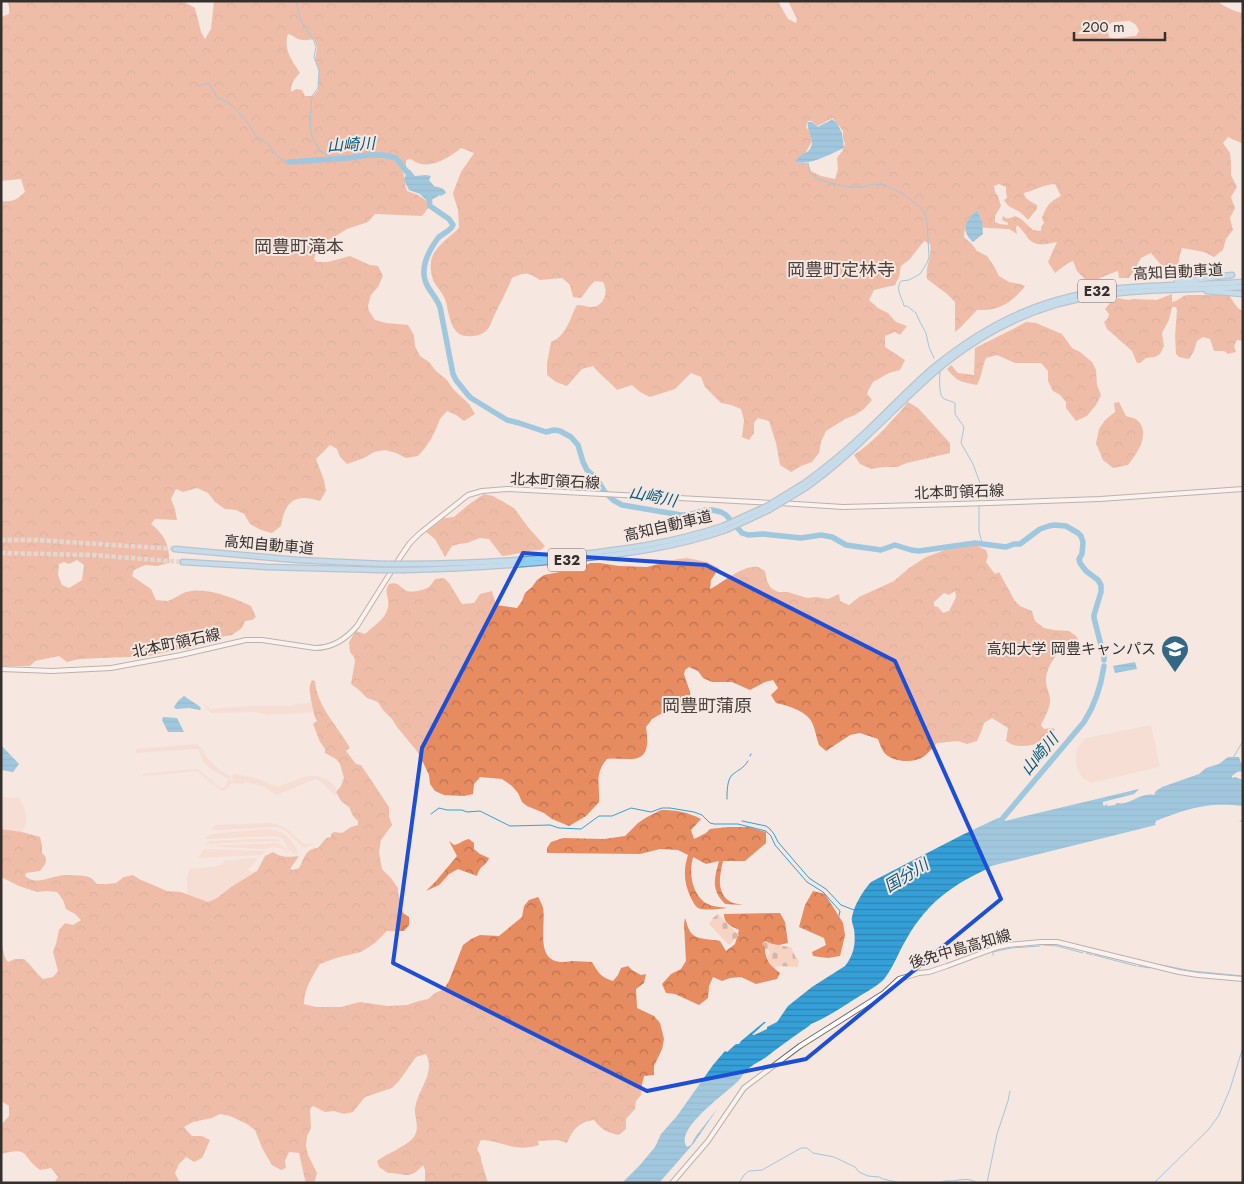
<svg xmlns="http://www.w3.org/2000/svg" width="1244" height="1184" font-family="Jost,'Noto Sans JP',sans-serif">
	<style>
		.grass { fill: #f7d3c4 }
		.forest { fill: url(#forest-crowns); fill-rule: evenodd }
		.cemetery { fill: url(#cemetery-stones) }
		.water { fill: url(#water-rules) }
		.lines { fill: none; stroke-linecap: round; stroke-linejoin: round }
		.stream { stroke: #35a0d8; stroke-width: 1 }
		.river { stroke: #35a0d8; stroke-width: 5.5 }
		.motorway-tunnel { stroke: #cfc2bd; stroke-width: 4.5; stroke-dasharray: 4.5 2; stroke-linecap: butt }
		.secondary-casing { stroke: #7a6e68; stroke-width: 6 }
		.motorway-casing { stroke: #7097af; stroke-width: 7 }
		.secondary { stroke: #fff; stroke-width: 4 }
		.motorway { stroke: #8fcef5; stroke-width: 4.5 }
		.motorway-bridge-casing { stroke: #7097af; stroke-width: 7; stroke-linecap: butt }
		.motorway-bridge { stroke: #8fcef5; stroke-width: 4.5 }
		.marked { fill: none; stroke: #1d4ed8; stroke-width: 4; stroke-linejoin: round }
		.labels { text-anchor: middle; stroke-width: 4; stroke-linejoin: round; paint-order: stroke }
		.shield { fill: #f5e7e1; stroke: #6f6764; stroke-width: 1 }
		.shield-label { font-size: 14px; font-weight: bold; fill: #35302e }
		.street-label { font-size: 15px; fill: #35302e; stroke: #f5e7e1 }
		.poi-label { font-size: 15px; fill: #35302e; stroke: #f5e7e1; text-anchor: end }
		.water-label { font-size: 16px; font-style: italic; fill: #055a7f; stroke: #f5e7e1 }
		.quarter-label { font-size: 18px; fill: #4d423e; stroke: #f5e7e1 }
	</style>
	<defs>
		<pattern id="forest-crowns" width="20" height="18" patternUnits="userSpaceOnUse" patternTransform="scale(1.25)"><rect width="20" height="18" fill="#e78b61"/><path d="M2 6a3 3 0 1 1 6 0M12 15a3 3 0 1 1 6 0" fill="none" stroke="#bc7250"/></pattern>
		<pattern id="cemetery-stones" width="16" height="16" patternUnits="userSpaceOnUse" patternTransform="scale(1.25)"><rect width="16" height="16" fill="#f7d3c4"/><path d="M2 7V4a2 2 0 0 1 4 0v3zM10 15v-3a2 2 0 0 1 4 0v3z" fill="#d4b5a9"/></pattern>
		<pattern id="water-rules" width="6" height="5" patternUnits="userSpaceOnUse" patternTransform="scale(1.25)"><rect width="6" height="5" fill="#35a0d8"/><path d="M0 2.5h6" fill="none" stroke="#2e83b0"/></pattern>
	</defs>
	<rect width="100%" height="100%" fill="#f5e7e1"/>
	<!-- grass -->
	<g class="grass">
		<path d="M 311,700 L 313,712 L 268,715 L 254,712 L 211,713 L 202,703 L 211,709 L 247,706 L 293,706 L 295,704 L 309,703 Z"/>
		<path d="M 1151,725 L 1160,767 L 1091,783 C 1089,782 1086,780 1084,779 C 1072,768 1073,747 1086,738 Z"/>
		<path d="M 196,744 C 205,749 203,753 209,760 C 215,766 222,772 230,776 L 231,781 L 233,781 L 232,775 L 236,774 L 256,778 L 278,787 C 301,779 317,766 336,788 L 336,796 C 327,791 327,783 315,779 L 277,795 L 276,795 L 264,787 L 245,782 L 243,784 L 232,783 L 225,790 L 220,790 L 197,771 L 143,776 L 143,774 L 196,769 L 199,770 L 220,788 L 224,788 L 229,779 C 220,774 207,769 202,760 C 200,755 201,753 198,749 L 136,753 L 136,749 L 137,749 Z"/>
		<path d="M 1,797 L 3,797 L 12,798 L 18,797 C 26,810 30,817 22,832 L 1,829 Z"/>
		<path d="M 271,823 C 289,826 291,834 304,844 L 314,844 L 304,848 C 295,841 288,829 276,827 L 216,830 L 212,829 L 215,825 Z"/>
		<path d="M 264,829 C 278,830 284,831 293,843 C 296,847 297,849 298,854 C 289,854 287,846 283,839 L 275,836 L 208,839 L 205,838 L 211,834 Z"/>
		<path d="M 255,839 L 277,839 L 281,842 L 271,841 L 203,844 L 210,841 Z"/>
		<path d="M 275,843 C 283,844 285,848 290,854 L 287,853 L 284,849 L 273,847 L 266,849 L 204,846 Z"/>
		<path d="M 204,849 L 266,851 L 263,854 L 260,855 L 198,858 Z"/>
		<path d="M 250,858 L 258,858 L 252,866 L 248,870 L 252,872 L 257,871 L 231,887 L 217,898 L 208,902 L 186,895 C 189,884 184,879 190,869 L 214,867 L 222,864 L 224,861 Z"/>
	</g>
	<!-- forest -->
	<g class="forest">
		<path d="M 7,1 L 183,1 L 195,8 L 201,32 L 205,39 L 211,29 L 214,1 L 778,1 L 788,19 L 796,23 L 797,19 L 788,1 L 1218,1 C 1224,7 1234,11 1243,13 L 1243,144 L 1228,137 L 1223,143 L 1230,153 L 1231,164 L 1231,175 L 1237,187 L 1231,197 L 1235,208 L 1230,218 L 1233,230 L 1226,239 L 1223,250 L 1214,257 L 1204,252 L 1182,248 L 1179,259 L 1178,270 L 1166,271 L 1151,253 L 1141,258 L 1135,269 L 1129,278 L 1119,278 L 1118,271 L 1107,275 L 1096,280 L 1085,279 L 1077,271 L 1073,261 L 1068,263 L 1055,273 L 1048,262 L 1057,242 C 1046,244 1035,248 1027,237 C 1024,232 1021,229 1017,225 L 1016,228 L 1017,234 L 1009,229 L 988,228 L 980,227 L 982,221 L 977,210 C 968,218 965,225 964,237 L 972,244 L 977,251 L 987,256 L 994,266 L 999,276 L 1009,282 L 1020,284 L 1025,286 C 1012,303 998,311 977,310 L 961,327 L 955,332 L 955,302 L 947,294 L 927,279 C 925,267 932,257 930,244 L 924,241 L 910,259 L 901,266 L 899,277 L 895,285 L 874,290 L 869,300 L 878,308 L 888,313 L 896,322 L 907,326 L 900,335 L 895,332 L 885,336 L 885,347 L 905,360 L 900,370 L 889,373 L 873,382 L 869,389 L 867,394 L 872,400 L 864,409 L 855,415 L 845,419 L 826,431 L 821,442 L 819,453 L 812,462 L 801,466 L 791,472 L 780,465 L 776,443 L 769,421 L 758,418 L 754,423 L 754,433 L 749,440 L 742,437 L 744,420 L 741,409 L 731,405 L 721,403 L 705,387 L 701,377 L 691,373 L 675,389 L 650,397 L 640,392 L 632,385 L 617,390 C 609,381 600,375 593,366 L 582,369 L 567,386 L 556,382 L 547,375 L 547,363 L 551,342 C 555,340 559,338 561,335 C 569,327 571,315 577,305 C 582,305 585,306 590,307 C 604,308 609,292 603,282 L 595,281 L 590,286 L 581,298 L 573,297 L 570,285 L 562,278 L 540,280 C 528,272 525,272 512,278 C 507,291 500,303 494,316 C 492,320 490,327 487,330 C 484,333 478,336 473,336 C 451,339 450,318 446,302 C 444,294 438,289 434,282 C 432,278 430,268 431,263 C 431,249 450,237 459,228 L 458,210 L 453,194 L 454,190 L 461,172 L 474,153 L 461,148 C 448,159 426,172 411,159 L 406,160 L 406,167 L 402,169 C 405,175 404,183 407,191 L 418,195 L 428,202 L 429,207 L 422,216 L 375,214 L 368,222 L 347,229 L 318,247 L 314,259 L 317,262 L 328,262 L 350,256 L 370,265 L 378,266 L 383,276 L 378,287 L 371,295 L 368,306 L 369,311 L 375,320 L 386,323 L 408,325 L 414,335 L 415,346 L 420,356 L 429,362 L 436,371 L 447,380 L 453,389 L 469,404 L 475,414 L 464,421 L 456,415 L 447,411 L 440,419 L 436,429 L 431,439 L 425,448 L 418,456 L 406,458 L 396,453 L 385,450 L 374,452 L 364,458 L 347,464 L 340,457 L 337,449 L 330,445 L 316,459 L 324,480 L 326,491 L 320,501 C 295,493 285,501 281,526 L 272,533 L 261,530 L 250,524 L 244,514 L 236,510 L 225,509 L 215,502 L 208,493 L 197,488 L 183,492 L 176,489 L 171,499 L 175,509 L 177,520 L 155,519 L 151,524 C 164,534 170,545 169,563 L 157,566 L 145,565 L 134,570 L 132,576 L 151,589 L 156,600 C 159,600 164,601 168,601 C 174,599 180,594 186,592 C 205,586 235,598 251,606 L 256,617 L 252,620 L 245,621 L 242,628 L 232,635 L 220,637 L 188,649 L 176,650 L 149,656 L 79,659 L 67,662 L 59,656 L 35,661 L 30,666 L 1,666 L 1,201 C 14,202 16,200 25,192 L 21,179 L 1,181 L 1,17 L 9,14 L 9,6 ZM 1130,21 L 1136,25 L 1139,31 L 1136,36 C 1126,35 1118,41 1109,37 L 1107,26 L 1113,22 ZM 288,34 C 293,35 294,37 298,39 C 303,41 309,40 314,39 L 317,47 L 315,60 L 319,70 L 318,90 L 313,96 L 305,96 L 302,90 L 296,89 L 291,92 C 291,83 294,79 300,73 C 292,60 283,50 288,34 ZM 833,118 L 843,131 L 843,138 L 845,144 L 843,150 L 837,158 L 838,169 L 835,179 L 821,176 L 811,171 L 808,163 L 797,163 L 805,154 L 812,141 L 810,132 L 806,127 L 808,121 L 812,121 L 817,126 ZM 999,184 L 1006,187 L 1006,192 L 1007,198 L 1004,200 C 1008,207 1011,207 1018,211 C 1022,213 1025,217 1028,220 L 1037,209 L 1037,205 C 1032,202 1025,200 1024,193 C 1036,190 1042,185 1055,184 L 1061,196 C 1049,202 1047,205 1042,218 L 1044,223 L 1041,227 L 1041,231 L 1033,230 L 1021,219 L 1015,216 C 1011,218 1007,220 1003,216 L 1002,220 L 1008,223 L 1008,225 L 1000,224 L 995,222 L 995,216 L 1001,206 L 998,196 L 995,192 L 994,186 ZM 77,560 L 84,565 L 82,580 L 69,588 L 62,585 L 58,575 L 59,564 L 64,562 L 69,564 Z"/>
		<path d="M 1172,294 L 1172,302 C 1178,302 1180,296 1188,295 L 1228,295 C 1234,300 1235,308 1243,311 L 1243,341 L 1237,340 L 1234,346 L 1236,352 L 1228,354 L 1224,351 L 1214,351 L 1210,339 L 1203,337 L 1197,341 L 1194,351 L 1189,359 L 1179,357 L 1176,354 L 1175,336 L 1177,310 L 1176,307 L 1172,307 L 1169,320 L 1162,333 L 1164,346 L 1160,354 L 1155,357 L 1146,358 L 1140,363 L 1137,363 L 1132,351 L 1107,329 L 1104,322 L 1108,318 L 1109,314 L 1105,309 L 1110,303 L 1118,298 L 1128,300 L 1133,299 L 1157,300 Z"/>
		<path d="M 1026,322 L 1036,323 L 1062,334 L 1072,348 L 1080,352 L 1092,362 L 1096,370 L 1097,385 L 1101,395 L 1096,405 L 1087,416 L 1076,421 L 1066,408 L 1066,402 L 1060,395 L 1053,391 L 1048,381 L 1048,371 L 1041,363 L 1015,363 L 997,355 L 986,358 C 982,367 982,376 977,385 C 962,382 957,382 947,369 L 951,365 L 958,373 L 974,375 L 975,348 L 1015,328 Z"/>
		<path d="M 908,402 L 918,408 L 950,443 L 950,453 L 907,463 L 897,467 L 884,467 L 871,469 L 860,464 L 854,455 C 875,441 892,421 908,402 Z"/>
		<path d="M 1119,402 L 1126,416 C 1129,417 1135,418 1137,420 C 1152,433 1136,455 1128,465 L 1113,468 L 1103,460 L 1096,443 L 1099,429 L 1105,420 L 1115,412 L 1114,403 Z"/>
		<path d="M 484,494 L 493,496 L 514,508 L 528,527 L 545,546 L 541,550 C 528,550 516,555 502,556 L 489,539 L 480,538 L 467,543 L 459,544 L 452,546 L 445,557 L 435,539 L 426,532 L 444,518 L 454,517 L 468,505 Z"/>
		<path d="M 975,545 L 986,550 L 988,556 L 986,562 L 995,574 L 999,572 L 1015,601 L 1020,606 L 1032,611 L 1035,621 L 1044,628 L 1054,630 L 1069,631 L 1076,636 L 1085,652 L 1081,656 L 1067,650 L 1061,650 C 1052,659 1043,674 1047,687 C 1048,692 1051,697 1050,703 C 1049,710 1044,719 1041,725 L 1044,729 L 1051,728 L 1055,729 C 1046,744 1021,752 1006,741 L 1008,728 L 992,718 L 984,723 L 981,732 L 977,741 L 967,744 L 958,741 L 937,743 C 933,747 928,754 923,757 C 914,763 897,762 888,756 C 883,753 880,745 878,739 L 860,733 L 850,735 L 826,751 L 819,745 C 816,737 815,725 809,718 C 802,710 786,705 776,703 L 771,695 L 778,688 L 773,680 L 765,682 L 750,690 L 732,682 L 712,682 L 703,678 L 698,671 L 689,667 L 685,670 L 684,674 L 690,692 L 691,702 L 673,710 L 664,712 L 652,719 L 646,727 C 648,743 650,760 628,759 C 621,759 614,758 607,759 C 594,774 600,784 599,802 L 586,816 L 569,826 L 552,819 L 544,813 L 527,806 L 522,802 L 518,793 L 512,786 L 502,779 L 480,777 L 474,784 L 473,794 L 464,796 L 444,795 L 435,791 L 430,784 L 429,775 L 421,758 L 416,750 L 397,727 L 392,719 L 383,710 L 378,702 L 367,698 L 359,690 L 351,684 L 355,661 L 354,657 L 350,652 L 349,642 L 356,631 L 365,634 C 373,626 386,619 388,607 C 390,598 383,593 389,584 C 399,581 399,587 407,591 C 410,593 424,590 427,588 C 430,587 433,582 435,579 L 444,578 L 449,583 L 462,604 L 474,603 L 480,594 L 492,591 L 496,605 L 517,608 L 522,601 L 525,593 L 532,587 L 537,580 L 544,575 L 581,568 L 590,563 L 600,563 L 619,566 L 647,567 L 678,559 L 687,558 L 707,562 L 719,568 L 711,580 L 710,589 C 722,583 744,564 758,567 C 761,568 763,570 765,571 L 767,581 L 771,588 L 778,592 L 788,592 L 807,598 L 816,597 L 828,599 L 839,594 L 840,601 L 849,605 L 859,597 L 894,581 L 909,568 L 926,557 L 945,550 ZM 955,591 L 956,597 L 949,611 L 943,613 L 938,607 L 934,606 L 934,602 L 944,593 L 949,595 Z"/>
		<path d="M 312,680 L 315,681 C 317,707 338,726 350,748 L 346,751 L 356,764 L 361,765 L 389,807 L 389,816 L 392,825 L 381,840 L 379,852 L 382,869 L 391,878 L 398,888 L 398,892 L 403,913 L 409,917 L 409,925 L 404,931 L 387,931 L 375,943 L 361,952 L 336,958 L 320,964 C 312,977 304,989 304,1004 L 316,1007 L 341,1007 L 360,1002 L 388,1006 L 407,1005 L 419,1001 L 428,999 L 435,993 L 444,989 L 449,981 L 463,945 L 471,939 L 480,935 L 499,936 L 522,917 L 524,906 L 529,900 L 538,897 C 540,901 542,904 543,908 C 546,922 537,953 553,960 C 559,963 566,962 572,961 C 579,961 586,962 592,962 C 598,973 601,977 613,981 L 618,975 L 621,968 L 628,966 L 632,970 L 641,975 L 646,974 L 644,983 L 636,989 L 637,1008 L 654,1016 L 660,1023 L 664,1039 L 662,1049 L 654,1066 L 654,1075 L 644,1076 L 642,1084 L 641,1095 L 636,1101 L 635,1109 L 626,1119 L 626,1129 L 619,1135 C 607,1133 601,1129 594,1120 C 579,1122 573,1129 567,1143 L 557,1140 L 538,1141 L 539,1145 C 516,1153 503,1141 481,1140 L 477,1149 L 481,1157 L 481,1160 L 488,1183 L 425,1183 L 425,1170 L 423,1165 C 409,1181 406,1173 388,1173 L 379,1167 L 377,1161 C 388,1153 405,1147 413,1138 C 421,1128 414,1119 415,1108 C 418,1089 436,1073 426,1054 L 416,1057 L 399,1081 L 392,1088 L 365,1097 L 353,1112 L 344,1114 L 334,1111 L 325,1112 L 313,1106 L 310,1109 L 311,1128 L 307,1136 L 306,1146 L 308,1155 L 317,1173 L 315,1181 L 311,1183 L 306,1183 L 305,1180 L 299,1153 L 289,1152 L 285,1161 L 286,1168 L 281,1170 L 272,1165 L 262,1148 L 255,1130 L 247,1124 L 230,1116 L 220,1114 L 212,1118 L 193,1122 L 184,1127 L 192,1136 L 202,1136 L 210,1140 L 202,1158 L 194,1162 L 186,1157 L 179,1164 L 175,1173 L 179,1181 L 183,1183 L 54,1183 L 58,1177 L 51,1168 L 40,1170 C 21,1157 31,1146 1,1154 L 1,1125 L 9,1116 L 9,1106 L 1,1101 L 1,943 C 4,950 3,956 8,962 L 15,959 L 24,959 C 31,965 36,973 43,979 L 53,977 L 58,971 L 53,952 L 56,944 L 59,930 L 65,923 L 73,925 L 81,920 L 75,914 L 66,909 L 63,900 L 57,892 L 47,891 L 37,892 L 19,886 L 1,877 L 1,829 L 22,832 L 40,837 L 42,845 L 42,853 C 50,859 45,865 40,871 L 26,873 L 25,876 C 36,886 51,876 64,875 C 69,875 87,875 91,878 C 94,880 95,882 97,884 L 107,884 L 116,883 L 124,877 L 133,875 L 139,879 L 167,891 L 181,892 L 208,902 L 217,898 L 231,887 L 257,871 L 265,856 L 273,852 C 282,858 289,857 299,856 L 290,869 L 293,870 L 299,868 C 304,860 305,848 318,848 L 326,838 L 331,837 L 331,834 L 334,832 L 342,833 L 351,827 L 358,825 L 358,821 L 353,816 L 349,807 L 341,801 L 336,792 L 341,786 L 344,778 L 340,764 L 336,759 L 325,753 L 325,749 L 320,742 L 313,724 L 317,721 C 313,714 313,708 311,700 C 310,692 308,688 312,680 Z"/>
		<path d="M 661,810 C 677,810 687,812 701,819 L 691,830 L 694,839 L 706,833 L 710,829 L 728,827 L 749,827 L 766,832 L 766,843 L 745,861 L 723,861 C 720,874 716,891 728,900 C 731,903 738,904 743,905 L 725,904 C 711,890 714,879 719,861 L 706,864 L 693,857 C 689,872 691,891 704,902 C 709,906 720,907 727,908 C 719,909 705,911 698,908 C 695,906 693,902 691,898 C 684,884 683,870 688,855 L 678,850 L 660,849 L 640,854 L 547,853 L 547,848 L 551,842 L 563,838 L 604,839 L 625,836 L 638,823 L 647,817 Z"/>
		<path d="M 469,839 L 474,843 L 474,849 L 480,854 L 489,858 C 486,867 480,864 477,876 L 458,869 L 449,874 L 439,885 L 426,891 L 436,881 L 457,856 L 449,841 L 454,845 C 460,844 463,840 469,839 Z"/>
		<path d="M 813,891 L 825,894 L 843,923 L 845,935 L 840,956 L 828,958 L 813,956 L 812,952 L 826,945 L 824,938 L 799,927 L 805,905 Z"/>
		<path d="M 780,913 L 785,922 L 788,943 L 779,945 L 770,944 L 765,949 C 765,960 771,966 780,973 L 777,979 L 756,984 L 741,977 L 730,978 L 722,981 L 713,977 L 709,986 L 708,998 L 699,1005 L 675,994 L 666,993 L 662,984 L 671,974 L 681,969 L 686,961 L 684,924 L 685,918 C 687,923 688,930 692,934 C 697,940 712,939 720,941 L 726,951 L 735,944 L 739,930 C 731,926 724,924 724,914 Z"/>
	</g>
	<!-- cemetery -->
	<g class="cemetery">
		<path d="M 718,914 L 739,935 L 729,945 L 709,924 L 713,918 Z"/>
		<path d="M 765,941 L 775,945 L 791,947 L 796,958 L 799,960 L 798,967 L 779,966 L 774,968 L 769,963 L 767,957 L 770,952 L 762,944 Z"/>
	</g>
	<!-- water -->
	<g class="water">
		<path d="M 832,119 L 837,123 L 842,133 L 844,148 C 830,154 810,166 795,162 C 796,161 799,157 800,156 C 803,153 808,153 810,149 C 816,140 806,131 808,122 L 812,122 L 818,127 C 823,123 828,123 832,119 Z"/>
		<path d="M 404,167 L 410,170 L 415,176 L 426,175 L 431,176 L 429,180 L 434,186 C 439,188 444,187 446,193 L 441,196 L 440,195 L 428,202 L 420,194 L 409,190 L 404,180 L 406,174 L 402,168 Z"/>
		<path d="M 977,210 L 982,221 L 983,234 L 973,242 C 960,230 965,221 977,210 Z"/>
		<path d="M 1135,662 L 1137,669 L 1115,673 L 1113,666 Z"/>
		<path d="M 184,696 L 199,706 L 201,708 L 200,710 L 189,708 L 176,709 L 174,707 L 178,701 Z"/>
		<path d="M 163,717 L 177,718 L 184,732 L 168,732 L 162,720 Z"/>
		<path d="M 1,745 L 19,764 L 13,772 L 1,770 Z"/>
		<path d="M 1228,757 L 1239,757 L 1241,763 L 1243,763 L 1243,771 L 1237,772 L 1232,776 L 1232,778 L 1235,777 L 1243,780 L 1243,806 C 1231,805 1218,804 1206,806 C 1190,808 1170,815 1156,821 L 1155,824 L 1156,825 L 991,866 L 989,868 C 952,885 928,902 907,938 C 899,951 894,966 885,978 C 879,985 871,989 863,994 C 845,1005 830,1016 811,1024 L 809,1026 C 794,1036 779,1047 765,1058 C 758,1062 751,1066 746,1071 C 742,1075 740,1080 736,1083 C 725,1094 673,1130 687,1147 L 691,1145 L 696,1136 L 718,1108 L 694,1143 L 659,1183 L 622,1183 L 640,1165 L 655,1147 L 661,1134 L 677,1116 L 713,1065 L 725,1051 L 727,1052 L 736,1044 L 739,1044 L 741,1041 L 764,1022 L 766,1022 L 752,1035 L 754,1035 L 767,1029 L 767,1027 L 777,1022 L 788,1006 L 812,987 L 845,966 C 854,955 856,943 854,929 C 853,925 851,920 852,917 C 854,905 863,891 871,882 L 962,835 L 998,818 L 1004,820 L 1005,821 L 1139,789 L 1134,794 L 1103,802 L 1103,805 L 1105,806 L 1106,804 L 1108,806 L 1115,805 L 1117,803 C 1131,806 1139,792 1154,795 L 1156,791 L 1162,787 L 1199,774 L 1206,768 L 1219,764 Z"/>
	</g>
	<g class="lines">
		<!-- stream -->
		<g class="stream">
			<path d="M 296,1 L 301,21 L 314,41 L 316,47 L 314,57 L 319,71 L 318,88 L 312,96 L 310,124 L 312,136 L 320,151 L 333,158"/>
			<path d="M 198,86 L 209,83 L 217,97 L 232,105 L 247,122 L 256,136 L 267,143 L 279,158 L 289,162"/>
			<path d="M 808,163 L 810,173 L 814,176 L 820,180 L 847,187 L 862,187 L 874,184 L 885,185 L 905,195 L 921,208 L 925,214 L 927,221 L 929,257 L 927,263 L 920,274 L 909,280 L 901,281 C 895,289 902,297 904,306 L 907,306 L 916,313 L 920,322 L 926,333 L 929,347 L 934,358"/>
			<path d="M 940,369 C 940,375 938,393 943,398 C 945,400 952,401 955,403 L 955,414 L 964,427 L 961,443 L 973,464 L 980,483 L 979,500 L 979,531 L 982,543"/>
			<path d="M 750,756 L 751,754"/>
			<path d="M 1233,758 L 1243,741"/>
			<path d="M 727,799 C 727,792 727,780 732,775 C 738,770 744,768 748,761"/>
			<path d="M 431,814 L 439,808 L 447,810 L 462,810 L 467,812 L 480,811 L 510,826 L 550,825 L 559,828 L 581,829 L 599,816 L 612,816 L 631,808 L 651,812 L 662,808 L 670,808 L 694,812 L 702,815 L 710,823 L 714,824 L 738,824 L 766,831 L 771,836 L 775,845 L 807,882 L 823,892 L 840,911 L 839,916"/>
			<path d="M 742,821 L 766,826 L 770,829 L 774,834 L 778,842 L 809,878 L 815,882 L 826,889 L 841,905 L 854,910"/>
			<path d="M 1240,821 L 1243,822"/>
			<path d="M 1043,945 L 1057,946 L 1083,953"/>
			<path d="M 1086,953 L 1092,955"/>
			<path d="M 993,955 L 993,952 L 1011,948 L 1040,946"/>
			<path d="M 1094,955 L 1136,966"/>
			<path d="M 1151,963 L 1192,971 L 1243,976"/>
			<path d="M 1138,966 L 1149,968"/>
			<path d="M 739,1183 L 744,1175 L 749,1171 L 762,1170 L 801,1148 L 807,1148 L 813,1153 L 834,1157 L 855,1167 L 859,1172 L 868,1176 L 879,1177 L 883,1179 L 900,1183"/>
			<path d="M 941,1183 C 945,1180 948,1181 953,1181 C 961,1180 969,1177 977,1183"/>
			<path d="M 987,1183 L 997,1134 L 1008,1101 L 1010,1091"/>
			<path d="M 1154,1183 L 1209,1129 L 1219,1115 L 1230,1089 L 1243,1047"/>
		</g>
		<!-- river -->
		<g class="river">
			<path d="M 289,162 L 348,158 L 369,155 L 383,155 L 396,158 L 407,172"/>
			<path d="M 429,196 L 430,206 L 449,219 L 453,225 C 450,232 443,233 438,238 C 428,252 418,270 428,287 C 432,294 437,299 440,307 L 453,374 L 456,380 L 468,395 L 471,398 L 507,420 L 519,423 L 546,432 L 554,430 L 560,431 L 571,437 L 578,445 L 583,462 L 587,470 L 597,479 L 604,491 L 613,500 L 622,505 L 681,515 L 688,515 L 706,510 L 712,510 L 721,512 L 726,515 L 742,533 L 748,535 L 763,534 L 801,538 L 821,535 L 832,537 L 846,545 L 881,550 L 895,545 L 911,550 L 919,551 L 975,543 L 1006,547 L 1014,544 L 1020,544 L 1040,529 L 1049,526 L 1054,525 L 1066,526 L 1078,533 L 1081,536 L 1083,542 L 1082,554 L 1079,559 L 1080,563 L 1086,571 L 1098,580 L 1101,585 L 1101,592 L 1094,615 L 1094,618 L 1102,649 L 1104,655 L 1104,660"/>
			<path d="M 997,825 L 1084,722 C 1095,705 1101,686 1104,666"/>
		</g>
		<!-- motorway-tunnel -->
		<g class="motorway-tunnel">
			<path d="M 1,540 L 37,540 L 175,549"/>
			<path d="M 1,553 L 92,555 L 183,562"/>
		</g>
		<!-- secondary casing -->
		<g class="secondary-casing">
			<g id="secondary">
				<path d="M 780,503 L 843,507 L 958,504 L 1100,499 L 1243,489"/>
				<path d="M 1,669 L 52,671 L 111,668 L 181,655 L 246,640 L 262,640 L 315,648 C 333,648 346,639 357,626 L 401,556 L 410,543 L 419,534 L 468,495 L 482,491 L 507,489 L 773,503"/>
				<path d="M 672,1183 L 708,1141 L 744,1088 L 800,1046 L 884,993 L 899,979 L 919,973 L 929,972 L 947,966 L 998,947 L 1008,945 L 1041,942 L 1057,942 L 1179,972 L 1198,975 L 1243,979"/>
			</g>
		</g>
		<!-- motorway casing -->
		<g class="motorway-casing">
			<g id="motorway">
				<path d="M 1177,282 L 1232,275"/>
				<path d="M 1207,291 L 1243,294"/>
				<path d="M 803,484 C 826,468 847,450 867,431 C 889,410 910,388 933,368 C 990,321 1047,295 1122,288 C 1162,284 1202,285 1243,282"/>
				<path d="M 807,487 C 829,471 850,453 870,433 C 896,409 920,383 948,361 C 993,326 1046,302 1103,295 C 1149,288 1196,290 1243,287"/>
				<path d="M 175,549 L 297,560 L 384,564"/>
				<path d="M 183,562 L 267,567 L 382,570"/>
				<path d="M 406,564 C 462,564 518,561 573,555 C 626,549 672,543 723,526"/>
				<path d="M 404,570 C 462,569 519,565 576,559 C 627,554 677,547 726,530"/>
			</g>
		</g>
		<!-- secondary -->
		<use href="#secondary" class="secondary"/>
		<!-- motorway -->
		<use href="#motorway" class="motorway"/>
		<!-- motorway-bridge casing -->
		<g class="motorway-bridge-casing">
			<g id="motorway-bridge">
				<path d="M 723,526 L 767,506 L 803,484"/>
				<path d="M 726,530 L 769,510 L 807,487"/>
				<path d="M 384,564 L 406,564"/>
				<path d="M 382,570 L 404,570"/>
			</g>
		</g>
		<!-- motorway-bridge -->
		<use href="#motorway-bridge" class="motorway-bridge"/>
	</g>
	<!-- marked area -->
	<path d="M0 0H1244V1184H0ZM 523,553 L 706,565 L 895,661 L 1001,899 L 806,1059 L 647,1091 L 393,963 L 422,748 Z" fill="#f5e7e1" fill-opacity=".55" fill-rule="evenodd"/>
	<path class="marked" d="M 523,553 L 706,565 L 895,661 L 1001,899 L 806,1059 L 647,1091 L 393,963 L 422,748 Z"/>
	<!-- icons -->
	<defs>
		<g id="university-pin" transform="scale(1.4375)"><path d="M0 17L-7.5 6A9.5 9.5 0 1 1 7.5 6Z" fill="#346784" stroke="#f5e7e1"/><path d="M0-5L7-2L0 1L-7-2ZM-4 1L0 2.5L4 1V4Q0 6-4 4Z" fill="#fff"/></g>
	</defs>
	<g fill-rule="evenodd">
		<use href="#university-pin" x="1175" y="649"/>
	</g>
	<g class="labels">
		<!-- shield labels -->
		<g class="shield">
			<rect x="1078" y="279.5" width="38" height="23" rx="4"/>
			<rect x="548" y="548.5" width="38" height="23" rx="4"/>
		</g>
		<g class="shield-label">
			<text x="1097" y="296">E32</text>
			<text x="567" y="565">E32</text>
		</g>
		<!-- street labels -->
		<g class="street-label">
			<text transform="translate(1178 272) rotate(-3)" y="5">高知自動車道</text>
			<text transform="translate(555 481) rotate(3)" y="5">北本町領石線</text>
			<text transform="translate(959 492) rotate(-2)" y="5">北本町領石線</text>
			<text transform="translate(668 526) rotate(-13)" y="5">高知自動車道</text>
			<text transform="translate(269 545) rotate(5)" y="5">高知自動車道</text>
			<text transform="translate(176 643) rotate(-12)" y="5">北本町領石線</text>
			<text transform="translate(960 949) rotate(-16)" y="5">後免中島高知線</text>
		</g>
		<!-- poi labels -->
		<g class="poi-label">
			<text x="1156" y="654">高知大学 岡豊キャンパス</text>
		</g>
		<!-- water labels -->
		<g class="water-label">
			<text transform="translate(351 144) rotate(-3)" y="6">山崎川</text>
			<text transform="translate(653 496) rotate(11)" y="6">山崎川</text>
			<text transform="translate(1039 754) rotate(-50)" y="6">山崎川</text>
			<text transform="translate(906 875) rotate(-31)" y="6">国分川</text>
		</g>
		<!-- quarter labels -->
		<g class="quarter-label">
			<text x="299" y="253">岡豊町滝本</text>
			<text x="841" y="276">岡豊町定林寺</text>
			<text x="707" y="712">岡豊町蒲原</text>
		</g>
	</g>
	<!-- border -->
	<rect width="1244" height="1184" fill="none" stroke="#35302e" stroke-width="5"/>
	<!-- scale -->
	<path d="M1074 32v8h91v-8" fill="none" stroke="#35302e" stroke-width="2.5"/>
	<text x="1082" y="32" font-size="15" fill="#35302e" stroke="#f5e7e1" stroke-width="4" paint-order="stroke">200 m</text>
</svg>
